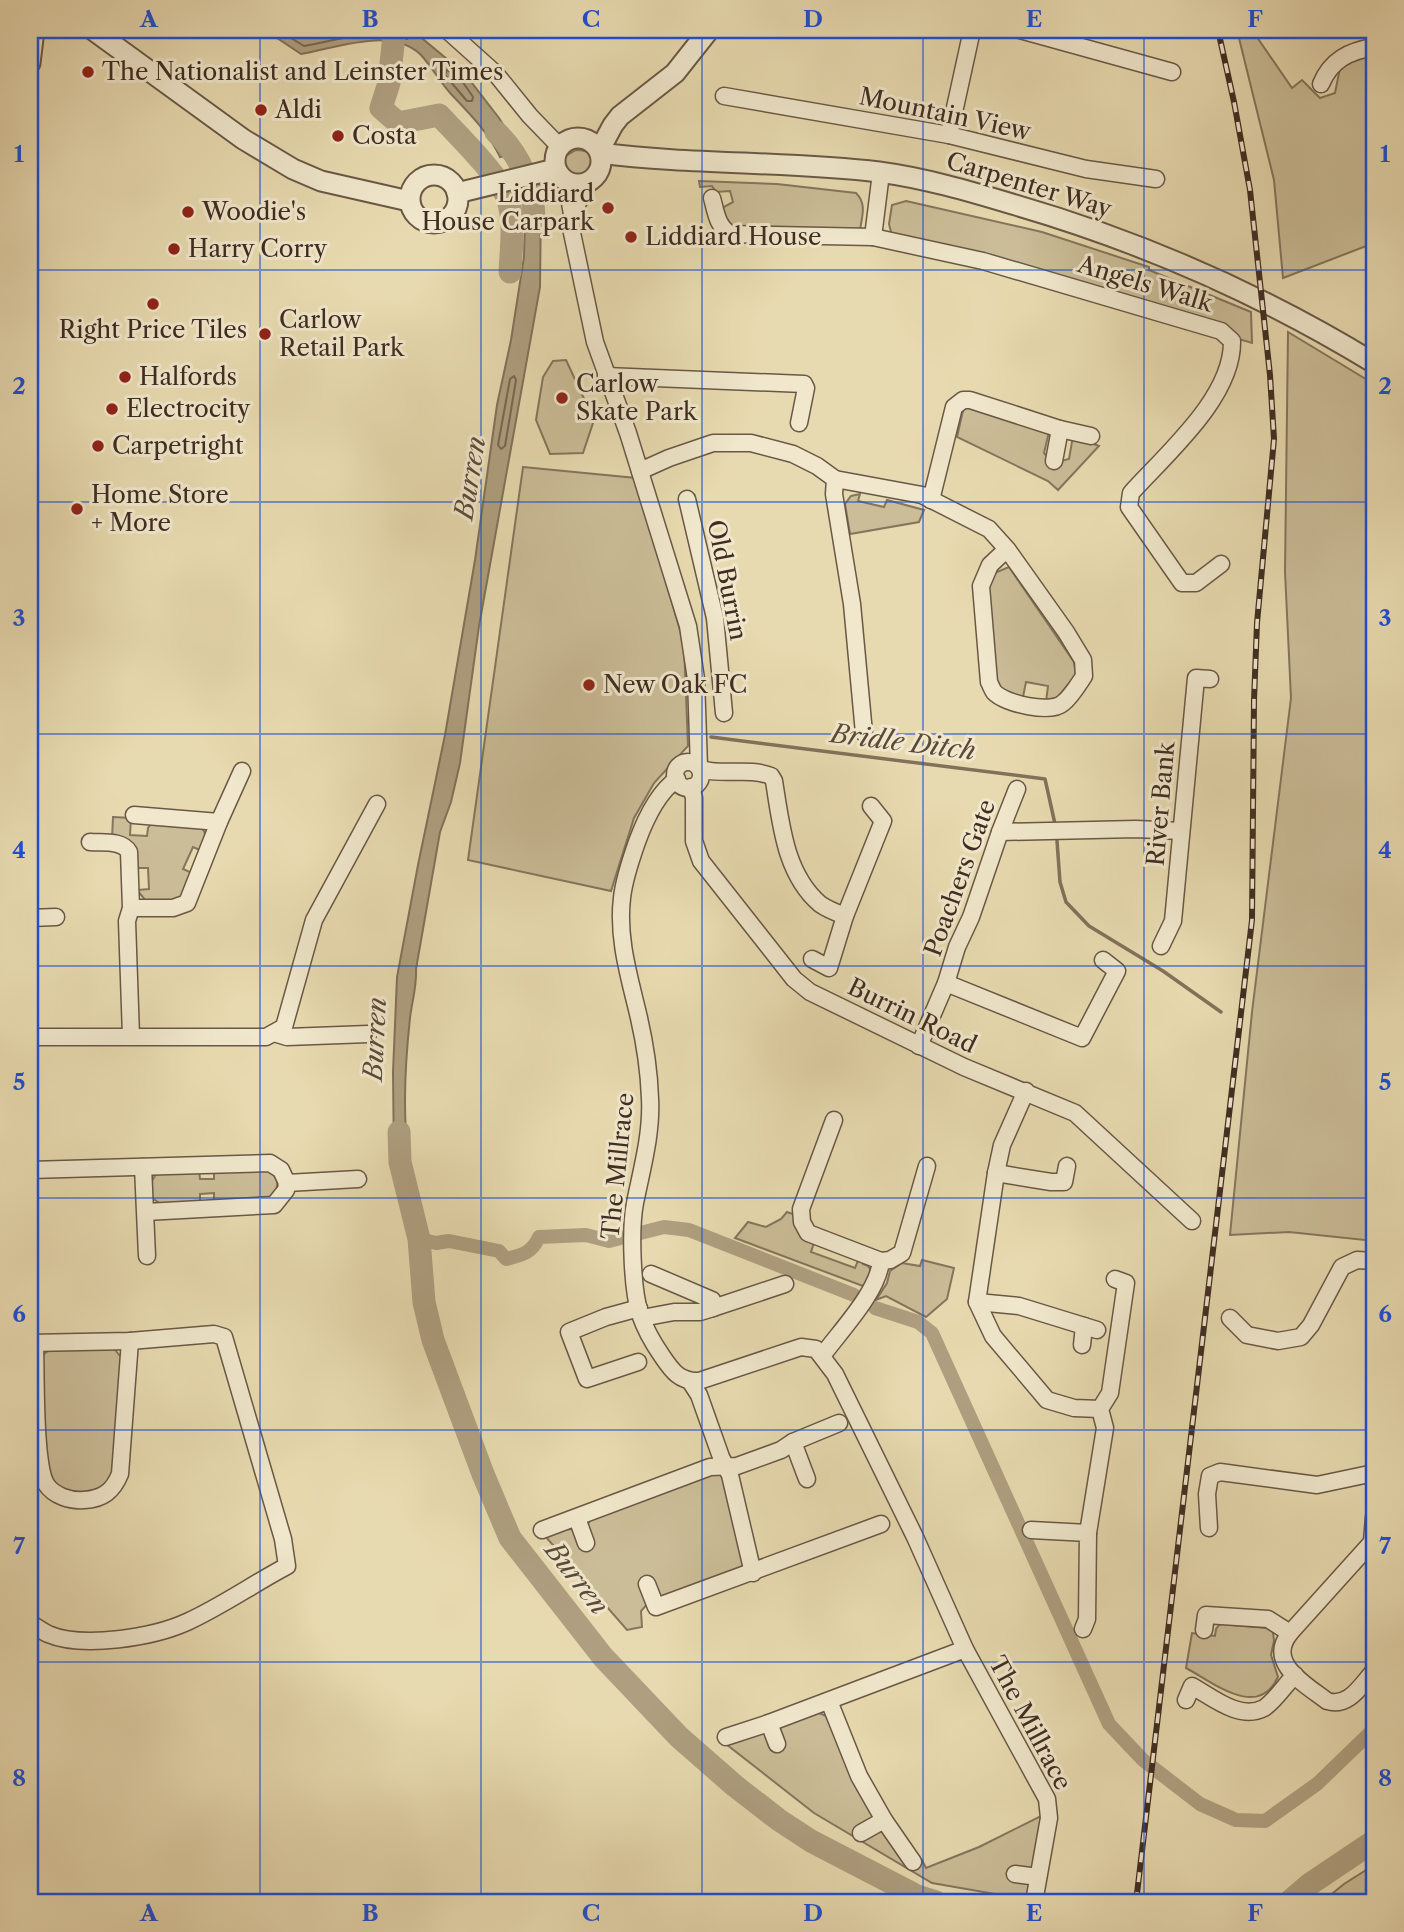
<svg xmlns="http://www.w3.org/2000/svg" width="1404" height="1932" font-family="'Libre Caslon Text',serif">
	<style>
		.green { fill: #cbbd98; stroke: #85755d; stroke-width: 2 }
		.water { fill: #af9f80; stroke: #82715a; stroke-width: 2 }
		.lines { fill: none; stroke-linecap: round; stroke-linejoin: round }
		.shore { stroke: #776651; stroke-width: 2 }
		.stream { stroke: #82715a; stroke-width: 3.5 }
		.canal { stroke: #af9f80; stroke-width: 14 }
		.river { stroke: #af9f80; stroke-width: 23 }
		.minor-casing { stroke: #695846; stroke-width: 19 }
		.tertiary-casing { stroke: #695846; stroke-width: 23 }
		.minor { stroke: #f0e7cc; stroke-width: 16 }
		.tertiary { stroke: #f0e7cc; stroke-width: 19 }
		.rail-casing { stroke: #3f2d22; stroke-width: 6 }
		.rail { stroke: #f0e7cc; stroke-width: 3.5; stroke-dasharray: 10; stroke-linecap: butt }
		.grid { fill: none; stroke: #1d4ed8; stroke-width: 2; stroke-opacity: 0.55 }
		.poi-dot { fill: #8f2418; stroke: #f0e7cc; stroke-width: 2.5 }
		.labels { text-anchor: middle; stroke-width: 6; stroke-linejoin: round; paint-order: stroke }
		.poi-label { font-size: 24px; fill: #3f2d22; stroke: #f0e7cc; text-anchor: start }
		.street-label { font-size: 24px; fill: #3f2d22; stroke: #f0e7cc }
		.water-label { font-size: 26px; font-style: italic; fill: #5b4a3a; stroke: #f0e7cc }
		.neatline { fill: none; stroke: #1d4ed8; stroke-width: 2.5 }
		.grid-label { font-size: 23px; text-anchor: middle; font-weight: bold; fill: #1d4ed8 }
	</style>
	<rect width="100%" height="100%" fill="#e8dab0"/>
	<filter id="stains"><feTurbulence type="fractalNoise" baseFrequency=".00286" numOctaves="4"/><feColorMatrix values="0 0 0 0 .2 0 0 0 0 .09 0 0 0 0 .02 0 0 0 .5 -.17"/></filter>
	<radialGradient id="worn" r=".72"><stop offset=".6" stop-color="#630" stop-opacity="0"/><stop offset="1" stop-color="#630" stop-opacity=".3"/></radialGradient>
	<!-- green -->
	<g class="green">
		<path d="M 1237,30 L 1252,30 L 1292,88 L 1302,80 L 1320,98 L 1335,93 L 1341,63 L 1374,54 L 1374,243 L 1283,278 L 1274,180 Z"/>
		<path d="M 576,150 C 590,150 599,157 592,171 L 581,177 L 564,172 L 562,167 L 564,157 Z"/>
		<path d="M 699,181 L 777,184 L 856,193 C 867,204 862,216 860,230 L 736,229 L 727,224 L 722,208 L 733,202 L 730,191 L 716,192 L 712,186 L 700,187 Z"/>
		<path d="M 906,201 L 1042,232 L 1149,267 L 1149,270 L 1251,312 L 1252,343 L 892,236 L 889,224 L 892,205 Z"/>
		<path d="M 1288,332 L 1374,384 L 1374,1241 L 1289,1232 L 1230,1235 L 1252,1012 L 1291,698 L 1285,572 Z"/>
		<path d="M 566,360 L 594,420 L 583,453 L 550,454 L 536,420 L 543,377 L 553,361 Z"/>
		<path d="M 964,406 L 1049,432 L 1044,453 L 1053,463 L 1069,459 L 1073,436 L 1099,446 L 1058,490 L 1048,481 L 957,437 Z"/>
		<path d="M 523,467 L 636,478 L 684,644 L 688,746 L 654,783 L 634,818 L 611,891 L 468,860 Z"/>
		<path d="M 860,494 L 858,501 L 884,507 L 887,500 L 924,510 L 919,522 L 850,534 L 845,504 L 851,496 Z"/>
		<path d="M 1009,567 L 1074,662 L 1076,675 L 1057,698 L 1046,702 L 1048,686 L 1026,682 L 1023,697 L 998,691 L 993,685 L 984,585 L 992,574 Z"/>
		<path d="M 113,817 L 131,818 L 130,835 L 147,836 L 148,828 L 151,824 L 198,825 C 209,832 205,840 202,851 L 193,847 L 183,869 L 192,873 L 182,897 L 175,901 L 146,901 L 137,890 L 149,889 L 148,868 L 137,868 L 136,850 L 129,842 L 112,839 Z"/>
		<path d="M 265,1168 C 279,1177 281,1185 271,1199 L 214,1203 L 214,1193 L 200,1194 L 200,1203 L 161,1204 L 152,1198 L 152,1181 L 157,1172 L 199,1169 L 200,1179 L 214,1179 L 214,1169 Z"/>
		<path d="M 787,1212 L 796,1215 L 814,1243 L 811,1252 L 855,1268 L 859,1258 L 864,1261 L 863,1264 L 868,1266 C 875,1273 868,1279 863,1286 L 735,1238 L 748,1222 L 766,1227 L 781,1219 Z"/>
		<path d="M 922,1260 L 954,1268 L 947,1299 L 926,1317 L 886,1296 L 876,1300 L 887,1283 L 890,1271 L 902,1263 L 920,1266 Z"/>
		<path d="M 112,1346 L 124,1361 L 117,1470 L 101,1490 C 79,1493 69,1494 51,1482 L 46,1464 L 42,1356 L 52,1347 Z"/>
		<path d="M 714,1473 L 721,1475 L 725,1482 L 745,1564 L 741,1571 L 662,1598 L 657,1593 L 641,1611 L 642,1627 L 627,1630 L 545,1536 L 567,1529 L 588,1530 L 588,1524 L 591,1519 Z"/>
		<path d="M 1220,1624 L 1267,1628 L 1273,1632 L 1274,1641 L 1271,1655 L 1278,1677 C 1258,1720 1214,1683 1186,1668 L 1192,1633 L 1215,1636 L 1216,1629 Z"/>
		<path d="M 817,1712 L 826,1716 L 861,1795 L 908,1865 L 922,1860 L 926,1868 L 979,1847 L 1043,1815 L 1029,1900 L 932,1883 L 814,1813 L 726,1744 Z"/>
		<path d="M 1374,1865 L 1374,1902 L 1322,1902 L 1344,1884 Z"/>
	</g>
	<!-- water -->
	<g class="water">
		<path d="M 265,30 L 412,30 L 465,74 L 499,118 L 521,153 L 500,157 C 488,132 470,114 451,94 C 440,82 432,67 421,55 C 391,26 336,48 301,54 Z"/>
		<path d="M 538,191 L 541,201 L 540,287 L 479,626 L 460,763 L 451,802 L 440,832 L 416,969 C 417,986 412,1001 410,1018 C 405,1064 402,1115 409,1161 L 394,1163 L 393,1072 L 397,977 L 418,865 L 445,735 L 475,560 L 497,405 L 511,340 L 524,257 L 525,222 L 523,194 Z"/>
	</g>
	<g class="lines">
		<!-- shore -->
		<g class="shore">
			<path d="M 278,30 L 304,46 C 345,39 365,28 407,39 L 410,37 L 410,30"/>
			<path d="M 447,70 L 460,78 L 473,97 L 472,101 L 467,101 L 445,75 Z"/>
			<path d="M 514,376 L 516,380 L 505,446 L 501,449 L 498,445 L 510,379 Z"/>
		</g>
		<!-- stream -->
		<g class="stream">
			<path d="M 711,737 L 1045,779 L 1055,824"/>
			<path d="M 1057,841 L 1060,882 L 1066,902 L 1089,926 L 1163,971 L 1221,1012"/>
		</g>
		<!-- canal -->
		<g class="canal">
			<path d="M 419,1239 L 436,1243 L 449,1241 L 499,1251 L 506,1259 C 522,1255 532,1253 539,1237 L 586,1235 L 609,1241 L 664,1227 L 689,1230 L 854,1295"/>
			<path d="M 875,1308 L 918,1322 L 932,1333 L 1109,1724 L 1143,1760 L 1200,1804 L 1236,1820 L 1265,1821 L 1317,1784 L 1374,1729"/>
		</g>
		<!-- river -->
		<g class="river">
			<path d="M 394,35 L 389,83 L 381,108 L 398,123 L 439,115 C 457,134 500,176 508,200 C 515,223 511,249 510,272"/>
			<path d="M 496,132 C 521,156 535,189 534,224"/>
			<path d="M 399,1132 L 400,1162 L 419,1239 L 424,1302 L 433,1340 L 483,1474 L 510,1538 L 603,1657 L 679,1737 L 735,1786 L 779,1820 L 811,1841 L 917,1896 L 936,1902"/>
			<path d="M 1289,1902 L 1310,1884 L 1374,1841"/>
		</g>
		<!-- minor casing -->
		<g class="minor-casing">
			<g id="minor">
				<path d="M 447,30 L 496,74 L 530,116 L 560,147"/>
				<path d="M 1020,30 L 1172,72"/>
				<path d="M 1321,84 C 1331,60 1349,51 1374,47"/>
				<path d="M 724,96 L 949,135 L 1086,169 L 1156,179"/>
				<path d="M 949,135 L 972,30"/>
				<path d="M 566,181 L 572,214 L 571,228 L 595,342 L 628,433 L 688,626 L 696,679 L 699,767"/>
				<path d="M 712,198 C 716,212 717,226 730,234 L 873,237 L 983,261 L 1221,331 L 1232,341 C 1233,397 1167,453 1131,493 L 1129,507 L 1182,583 L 1196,583 L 1221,564"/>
				<path d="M 572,214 L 589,182"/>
				<path d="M 873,237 L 881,173"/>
				<path d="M 606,376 L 804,384 L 806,388 L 799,423"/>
				<path d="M 1054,461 L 1060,429"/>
				<path d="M 640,471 L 669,458 L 713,443 L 751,443 L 793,454 L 817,466 L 835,479 L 922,495 L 989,529 L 1007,549 L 1066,632 L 1083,660 L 1084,676 C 1078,685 1071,697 1063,703 C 1051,714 1005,704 994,692 C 992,689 991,686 989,682 L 981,586 L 990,565 L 1007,549"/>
				<path d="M 835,479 L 834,494 L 852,604 L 864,733"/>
				<path d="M 687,499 L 715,618 L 724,713"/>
				<path d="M 931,500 L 954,407 L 963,400 L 970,400 L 1060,429 L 1091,436"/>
				<circle cx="688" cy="775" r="13"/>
				<path d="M 700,769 C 723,776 748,767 771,776 L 774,781 C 781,824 785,874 820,904 C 827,909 837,913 845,916"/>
				<path d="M 677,779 C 657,793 645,820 637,842 C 631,859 624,879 622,898 C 617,939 630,979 639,1018 C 645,1044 649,1071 650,1098 C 652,1133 642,1168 635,1203 C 630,1229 632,1289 640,1314 C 645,1329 653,1343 662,1356 C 672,1371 680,1382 699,1381 L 801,1347 L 816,1349 L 835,1374 L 915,1537 L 965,1649 L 1047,1799 L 1049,1818 L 1034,1902"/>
				<path d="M 691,787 L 694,798 L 694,841 L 701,861 L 794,979 L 810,992 L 964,1067 L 1075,1113 L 1192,1221"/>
				<path d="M 219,822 L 242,771"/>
				<path d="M 1000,832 L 1136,829 L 1181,831"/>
				<path d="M 90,842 C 104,843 122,840 129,852 L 131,908 L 127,921 L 131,1036"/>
				<path d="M 131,908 L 173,908 L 187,903 L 219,822 L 134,815"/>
				<path d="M 30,918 L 56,917"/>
				<path d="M 1161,946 L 1173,921 L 1196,678 L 1210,679"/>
				<path d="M 812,959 L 829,968 L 845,916 L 883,821 L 871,806"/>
				<path d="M 946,983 L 1082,1038 L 1117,971 L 1103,960"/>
				<path d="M 274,1033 L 287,1037 L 368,1034"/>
				<path d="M 30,1037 L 266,1037 L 284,1027 L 314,920 L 377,804"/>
				<path d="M 919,1046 L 946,983 L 957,947 L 971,917 L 1000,832 L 1017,789"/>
				<path d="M 1026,1091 L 1002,1145 L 996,1173 L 977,1302 L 993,1336 L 1047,1400 L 1074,1408 L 1100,1409"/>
				<path d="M 834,1120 L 801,1209 L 802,1222 L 808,1233 L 881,1261 L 890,1260 L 902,1253 L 927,1166"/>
				<path d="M 143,1167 L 147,1256"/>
				<path d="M 30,1170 L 270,1163 L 281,1170 L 287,1183 L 358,1179"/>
				<path d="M 996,1173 L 1051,1182 L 1064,1182 L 1067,1166"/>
				<path d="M 146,1212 L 274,1205 L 286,1190 L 287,1183"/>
				<path d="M 977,1302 L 1019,1306 L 1097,1330"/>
				<path d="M 713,1308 L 785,1284"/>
				<path d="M 642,1318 L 674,1312 L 700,1312 L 713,1308 L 712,1300 L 651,1274"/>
				<path d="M 1230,1318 L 1247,1335 L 1278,1341 L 1301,1337 L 1311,1325 L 1342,1267 L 1357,1260 L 1374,1261"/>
				<path d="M 30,1343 L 130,1341 L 214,1334 L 224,1337 L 283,1539 L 287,1566 C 253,1584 222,1606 187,1622 C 154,1637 83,1649 48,1634 C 42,1631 36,1627 30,1623"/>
				<path d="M 35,1343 C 36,1371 34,1463 46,1484 C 54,1496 70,1501 84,1500 C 103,1499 113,1491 120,1474 L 130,1341"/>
				<path d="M 1082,1345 L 1084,1326"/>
				<path d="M 822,1356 C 841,1330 878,1292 881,1261"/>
				<path d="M 638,1362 L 587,1379 L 569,1332 L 606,1317 L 639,1308"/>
				<path d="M 690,1381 L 699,1395 L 721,1457 L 730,1475 L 753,1573"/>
				<path d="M 793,1442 L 807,1479"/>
				<path d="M 577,1518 L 586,1543"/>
				<path d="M 1209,1528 L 1207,1494 L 1210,1476 L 1220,1472 L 1317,1485 L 1374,1473"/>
				<path d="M 542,1530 L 710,1467 L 737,1466 L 781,1450 L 793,1442 L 839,1423"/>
				<path d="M 1031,1530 L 1088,1533 L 1087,1619 L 1083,1629"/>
				<path d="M 1088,1533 L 1105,1428 L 1100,1409 L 1110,1393 L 1126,1283 L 1115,1279"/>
				<path d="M 647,1584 L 656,1607 L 881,1524"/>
				<path d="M 1204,1630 L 1206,1615 L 1268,1619 L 1290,1633 L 1372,1542 L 1374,1517"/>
				<path d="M 1290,1633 C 1266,1663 1305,1684 1327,1701 C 1349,1708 1361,1685 1374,1671"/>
				<path d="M 1186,1700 L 1192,1686 C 1212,1697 1240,1721 1264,1708 C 1275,1701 1285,1685 1295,1675"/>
				<path d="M 829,1701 L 859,1776 L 884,1820 L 913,1862"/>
				<path d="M 769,1723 L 777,1744"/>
				<path d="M 726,1737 L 769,1723 L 965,1649"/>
				<path d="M 861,1833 L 884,1820"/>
				<path d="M 1015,1874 L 1038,1877"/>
			</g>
		</g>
		<!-- tertiary casing -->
		<g class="tertiary-casing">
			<g id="tertiary">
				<path d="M 93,30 L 243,139 L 293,169 L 321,181 L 409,201"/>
				<path d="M 30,63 L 34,30"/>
				<circle cx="578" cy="161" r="23"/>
				<path d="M 599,151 L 613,125 L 620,116 L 675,73 L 709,30"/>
				<path d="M 600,153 C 692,165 786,161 879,172 C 924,178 969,191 1012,204 C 1140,241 1261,294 1374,363"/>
				<circle cx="434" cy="199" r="24"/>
				<path d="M 457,193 L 547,171 L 562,178"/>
			</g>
		</g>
		<!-- minor -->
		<use href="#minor" class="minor"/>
		<!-- tertiary -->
		<use href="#tertiary" class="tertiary"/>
		<!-- rail casing -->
		<g class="rail-casing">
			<path id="rail" d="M 1136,1902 L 1252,920 L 1254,700 L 1257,623 L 1274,439 L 1270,375 L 1250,190 L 1234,102 L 1218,30"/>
		</g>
		<!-- rail -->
		<use href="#rail" class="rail"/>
	</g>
	<!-- grid -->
	<path class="grid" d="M 260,30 L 260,1902M 481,30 L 481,1902M 702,30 L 702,1902M 923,30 L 923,1902M 1144,30 L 1144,1902M 30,270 L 1374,270M 30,502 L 1374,502M 30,734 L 1374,734M 30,966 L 1374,966M 30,1198 L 1374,1198M 30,1430 L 1374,1430M 30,1662 L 1374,1662"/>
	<!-- markers -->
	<g class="poi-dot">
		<circle cx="88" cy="72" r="7"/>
		<circle cx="261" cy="110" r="7"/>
		<circle cx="338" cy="136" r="7"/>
		<circle cx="608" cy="208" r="7"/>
		<circle cx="188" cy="212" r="7"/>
		<circle cx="631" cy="237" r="7"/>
		<circle cx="174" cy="249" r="7"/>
		<circle cx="153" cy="304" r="7"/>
		<circle cx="265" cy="334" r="7"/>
		<circle cx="125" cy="377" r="7"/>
		<circle cx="562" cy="398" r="7"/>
		<circle cx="112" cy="409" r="7"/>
		<circle cx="98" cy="446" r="7"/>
		<circle cx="77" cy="509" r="7"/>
		<circle cx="589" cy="685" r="7"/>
	</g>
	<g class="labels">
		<!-- poi labels -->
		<g class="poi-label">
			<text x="102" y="80">The Nationalist and Leinster Times</text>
			<text x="275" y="118">Aldi</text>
			<text x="352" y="144">Costa</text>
			<text x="594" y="202" text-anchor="end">Liddiard<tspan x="594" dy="28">House Carpark</tspan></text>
			<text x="202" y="220">Woodie's</text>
			<text x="645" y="245">Liddiard House</text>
			<text x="188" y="257">Harry Corry</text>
			<text x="279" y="328">Carlow<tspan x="279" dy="28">Retail Park</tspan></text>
			<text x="153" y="338" text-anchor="middle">Right Price Tiles</text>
			<text x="139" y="385">Halfords</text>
			<text x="576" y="392">Carlow<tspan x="576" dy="28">Skate Park</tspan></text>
			<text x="126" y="417">Electrocity</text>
			<text x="112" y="454">Carpetright</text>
			<text x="91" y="503">Home Store<tspan x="91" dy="28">+ More</tspan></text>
			<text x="603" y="693">New Oak FC</text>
		</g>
		<!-- street labels -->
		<g class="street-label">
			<text transform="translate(945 114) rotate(12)" y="8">Mountain View</text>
			<text transform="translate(1029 185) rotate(17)" y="8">Carpenter Way</text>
			<text transform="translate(1145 284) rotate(17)" y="8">Angels Walk</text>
			<text transform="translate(727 580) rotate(79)" y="8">Old Burrin</text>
			<text transform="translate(1161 804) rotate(-85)" y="8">River Bank</text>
			<text transform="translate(960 878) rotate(-70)" y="8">Poachers Gate</text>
			<text transform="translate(912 1016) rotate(26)" y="8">Burrin Road</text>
			<text transform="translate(618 1166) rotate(-84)" y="8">The Millrace</text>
			<text transform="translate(1030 1723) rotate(62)" y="8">The Millrace</text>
		</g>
		<!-- water labels -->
		<g class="water-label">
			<text transform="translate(470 478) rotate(-81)" y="9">Burren</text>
			<text transform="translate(903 742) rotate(7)" y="9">Bridle Ditch</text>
			<text transform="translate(375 1039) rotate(-87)" y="9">Burren</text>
			<text transform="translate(577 1578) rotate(52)" y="9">Burren</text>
		</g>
	</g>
	<!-- margin -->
	<rect width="1404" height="1932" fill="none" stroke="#e8dab0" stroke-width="77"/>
	<rect x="38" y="38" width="1328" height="1856" class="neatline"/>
	<g class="grid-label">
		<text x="149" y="27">A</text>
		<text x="370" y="27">B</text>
		<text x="591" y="27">C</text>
		<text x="813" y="27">D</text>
		<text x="1034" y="27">E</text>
		<text x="1255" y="27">F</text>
		<text x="19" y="162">1</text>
		<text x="1385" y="162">1</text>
		<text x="19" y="394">2</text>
		<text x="1385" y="394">2</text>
		<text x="19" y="626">3</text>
		<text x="1385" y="626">3</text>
		<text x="19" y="858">4</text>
		<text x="1385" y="858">4</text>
		<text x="19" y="1090">5</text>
		<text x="1385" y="1090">5</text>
		<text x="19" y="1322">6</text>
		<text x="1385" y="1322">6</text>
		<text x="19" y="1554">7</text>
		<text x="1385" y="1554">7</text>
		<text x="19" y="1786">8</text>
		<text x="1385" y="1786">8</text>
		<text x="149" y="1921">A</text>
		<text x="370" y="1921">B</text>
		<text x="591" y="1921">C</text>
		<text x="813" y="1921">D</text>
		<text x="1034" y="1921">E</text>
		<text x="1255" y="1921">F</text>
	</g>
	<rect width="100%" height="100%" filter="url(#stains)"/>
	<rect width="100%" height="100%" fill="url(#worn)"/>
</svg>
